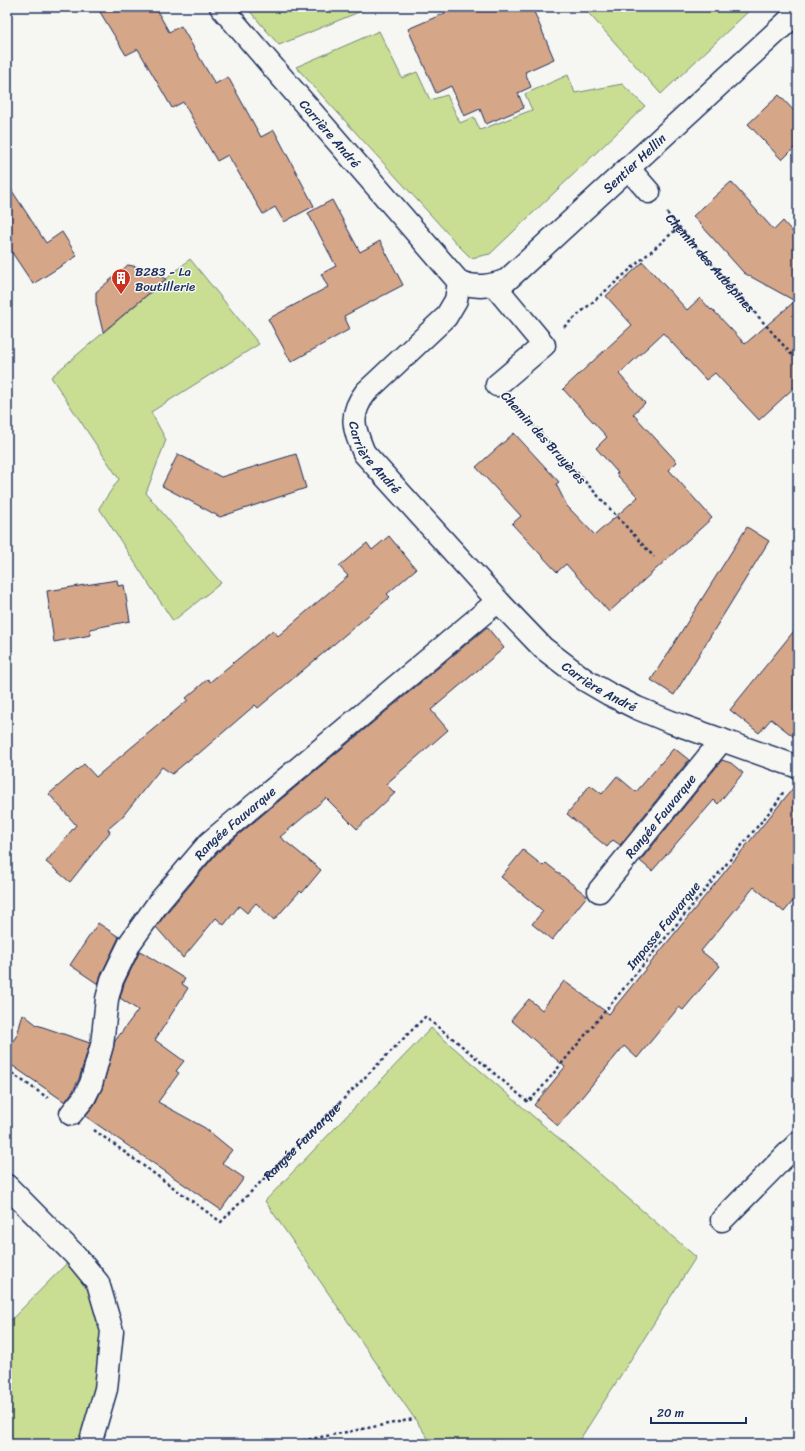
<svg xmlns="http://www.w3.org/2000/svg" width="805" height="1451" font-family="Sriracha,sans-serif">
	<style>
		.green { fill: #c9de93; stroke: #728678 }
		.building { fill: #d6a688; stroke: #1b2f5e }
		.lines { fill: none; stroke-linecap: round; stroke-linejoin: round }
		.minor-casing { stroke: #1b2f5e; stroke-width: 25 }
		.path { stroke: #1b2f5e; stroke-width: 2.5; stroke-dasharray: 3 3; stroke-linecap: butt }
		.minor { stroke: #f6f6f2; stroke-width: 22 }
		.labels { text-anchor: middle; stroke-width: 3; stroke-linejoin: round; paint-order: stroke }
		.street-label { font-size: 13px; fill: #1b2f5e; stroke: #f6f6f2 }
		.poi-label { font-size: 13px; fill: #1b2f5e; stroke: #f6f6f2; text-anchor: start }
	</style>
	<rect width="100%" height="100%" fill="#f6f6f2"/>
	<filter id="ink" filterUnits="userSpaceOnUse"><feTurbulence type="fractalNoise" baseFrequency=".025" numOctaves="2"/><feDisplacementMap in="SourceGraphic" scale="8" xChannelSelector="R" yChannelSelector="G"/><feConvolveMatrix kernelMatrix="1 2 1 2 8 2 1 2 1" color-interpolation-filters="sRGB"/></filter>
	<g filter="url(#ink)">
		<!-- green -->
		<g class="green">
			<path d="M 246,7 L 371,7 L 279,45 Z"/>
			<path d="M 583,7 L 753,7 L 661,94 Z"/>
			<path d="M 379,31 L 402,78 L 417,72 L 430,100 L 447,95 L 460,123 L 474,117 L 480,130 L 532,110 L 525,94 L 568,75 L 575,93 L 622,84 L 645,106 L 490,254 L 471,258 L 460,247 L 296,67 Z"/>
			<path d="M 190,259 L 259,344 L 151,412 L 166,440 L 146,493 L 221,583 L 173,621 L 99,508 L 119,479 L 51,377 Z"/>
			<path d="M 431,1028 L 696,1257 L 577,1444 L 432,1444 L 265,1201 Z"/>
			<path d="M 75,1255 L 112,1331 L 90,1444 L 7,1444 L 7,1324 Z"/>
		</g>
		<!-- building -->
		<g class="building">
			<path d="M 97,7 L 155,7 L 169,32 L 181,26 L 215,84 L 228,77 L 261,137 L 274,130 L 314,206 L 284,222 L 275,207 L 263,214 L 228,155 L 217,161 L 183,102 L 172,108 L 138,49 L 126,55 Z"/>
			<path d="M 459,7 L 532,7 L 554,59 L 525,72 L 531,87 L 518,93 L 524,108 L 486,124 L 480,109 L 464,116 L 451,86 L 436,93 L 408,29 Z"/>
			<path d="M 779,95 L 798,115 L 798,144 L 782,160 L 748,124 Z"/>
			<path d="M 731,182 L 774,230 L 783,221 L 798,238 L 798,384 L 759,420 L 715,373 L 706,380 L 663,333 L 619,374 L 645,403 L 633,414 L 677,462 L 669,470 L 712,518 L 609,612 L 566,564 L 557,572 L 512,524 L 521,516 L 476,467 L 514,433 L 559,482 L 556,484 L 567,506 L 595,535 L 638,497 L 616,474 L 618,473 L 596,448 L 607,437 L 563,389 L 632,325 L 606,296 L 643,262 L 687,310 L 700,298 L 711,310 L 712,309 L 745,344 L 795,301 L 744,273 L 693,216 Z"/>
			<path d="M 7,183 L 46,243 L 62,232 L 77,256 L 33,284 L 7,245 Z"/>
			<path d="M 332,200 L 360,252 L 380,241 L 403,285 L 344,316 L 350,329 L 291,362 L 268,319 L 328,287 L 321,274 L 336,266 L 308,213 Z"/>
			<path d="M 128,265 L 138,267 L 166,279 L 103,332 L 96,303 L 96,292 Z"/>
			<path d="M 178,454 L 221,477 L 296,454 L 306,488 L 220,517 L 162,486 Z"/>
			<path d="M 747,527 L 769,541 L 674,695 L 651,680 Z"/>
			<path d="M 389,536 L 416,569 L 387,594 L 390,597 L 258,708 L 255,705 L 197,755 L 196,754 L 172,774 L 162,767 L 122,817 L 108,829 L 110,832 L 70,882 L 46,862 L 76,825 L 49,794 L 84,764 L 96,777 L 188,700 L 186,698 L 208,679 L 210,682 L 273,630 L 278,636 L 348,576 L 339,566 L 367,543 L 372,550 Z"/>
			<path d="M 117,580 L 118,586 L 124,585 L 130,621 L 90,629 L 91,635 L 54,642 L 47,591 Z"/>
			<path d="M 798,626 L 798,740 L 771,719 L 759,733 L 730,710 Z"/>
			<path d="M 487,627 L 504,648 L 431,710 L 448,730 L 386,784 L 395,793 L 357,829 L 326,798 L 280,837 L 321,870 L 302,893 L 300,891 L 274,920 L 256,903 L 247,913 L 239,906 L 224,925 L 216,918 L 183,958 L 156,927 L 169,910 L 218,852 Z"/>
			<path d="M 674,748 L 689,760 L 620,845 L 613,840 L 607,847 L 567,814 L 590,785 L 602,794 L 617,776 L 636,792 Z"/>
			<path d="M 722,760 L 731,763 L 743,773 L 718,804 L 714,800 L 652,871 L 640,861 Z"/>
			<path d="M 798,782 L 798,895 L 784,912 L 754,887 L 701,951 L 720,966 L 683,1010 L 679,1007 L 637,1058 L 624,1046 L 558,1126 L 534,1105 L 565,1067 L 511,1020 L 529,999 L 542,1010 L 564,981 L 609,1014 Z"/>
			<path d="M 523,850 L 543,866 L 546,863 L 587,896 L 552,940 L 532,924 L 543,911 L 501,877 Z"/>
			<path d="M 98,923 L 119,937 L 101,975 L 98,984 L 70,965 Z"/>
			<path d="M 140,951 L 185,979 L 182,984 L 188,988 L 155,1040 L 184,1061 L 176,1071 L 179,1073 L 158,1102 L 205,1128 L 232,1150 L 222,1163 L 244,1178 L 221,1210 L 85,1116 L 95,1104 L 102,1089 L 115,1041 L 138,1010 L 120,998 L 124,984 Z"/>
			<path d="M 23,1014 L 37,1025 L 90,1043 L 79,1079 L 73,1091 L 65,1102 L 7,1062 L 7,1050 L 17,1035 Z"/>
		</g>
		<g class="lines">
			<!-- minor casing -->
			<g class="minor-casing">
				<g id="minor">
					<path id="s3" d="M 221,7 L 459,282 L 456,300 L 446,317 L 366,392 C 348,415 354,429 364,453 L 498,601 L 543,648 L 585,680 L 609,694 L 637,708 L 671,722 L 798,767"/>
					<path d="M 628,168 L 649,192"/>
					<path id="s4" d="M 459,282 C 476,288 490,287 507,280 L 798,12"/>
					<path d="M 494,285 L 544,345 L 497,385"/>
					<path id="s5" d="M 599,891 L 722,740"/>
					<path id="s6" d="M 71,1114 L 84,1098 L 91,1084 L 102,1045 L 107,999 L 112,980 L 130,943 L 159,902 L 209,843 L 498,601"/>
					<path d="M 7,1186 L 75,1255 L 98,1283 L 112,1331 L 106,1389 L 90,1444"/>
					<path d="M 722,1220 L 798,1143"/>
				</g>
			</g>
			<!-- path -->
			<g class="path">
				<path id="s1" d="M 667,213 L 793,356"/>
				<path d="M 564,327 L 679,227"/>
				<path d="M 516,406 L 654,557"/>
				<path d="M 7,1070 L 48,1098"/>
				<path id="s2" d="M 94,1130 L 221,1222 L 425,1017 L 456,1041 L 528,1102 L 539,1091 L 776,804 L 784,791"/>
				<path d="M 285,1444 L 414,1419"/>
			</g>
			<!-- minor -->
			<use href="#minor" class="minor"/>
		</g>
	</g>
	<!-- icons -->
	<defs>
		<g id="building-pin" transform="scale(1)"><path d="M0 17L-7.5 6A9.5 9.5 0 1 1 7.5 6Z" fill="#c8321e" stroke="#f6f6f2"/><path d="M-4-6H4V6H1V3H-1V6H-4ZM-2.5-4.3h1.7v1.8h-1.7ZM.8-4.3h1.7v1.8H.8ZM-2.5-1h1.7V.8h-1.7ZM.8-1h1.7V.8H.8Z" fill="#fff"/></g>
	</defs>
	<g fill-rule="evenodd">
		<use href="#building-pin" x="121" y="278"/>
	</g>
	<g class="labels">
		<!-- street labels -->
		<g class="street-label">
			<text dy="5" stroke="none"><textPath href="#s3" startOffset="167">Carrière André</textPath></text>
			<text dy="5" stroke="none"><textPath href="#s4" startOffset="222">Sentier Hellin</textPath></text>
			<text dy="5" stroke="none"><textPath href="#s1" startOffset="66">Chemin des Aubépines</textPath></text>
			<text transform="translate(544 437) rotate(48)" y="5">Chemin des Bruyères</text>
			<text dy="5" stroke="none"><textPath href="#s3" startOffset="586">Carrière André</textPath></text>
			<text dy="5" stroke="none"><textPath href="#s3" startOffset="910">Carrière André</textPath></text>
			<text dy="5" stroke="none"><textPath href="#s5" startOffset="97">Rangée Fauvarque</textPath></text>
			<text dy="5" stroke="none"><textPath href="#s6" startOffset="344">Rangée Fauvarque</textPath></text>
			<text transform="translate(663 925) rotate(-51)" y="5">Impasse Fauvarque</text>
			<text dy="5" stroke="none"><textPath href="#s2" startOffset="271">Rangée Fauvarque</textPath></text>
		</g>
		<!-- poi labels -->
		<g class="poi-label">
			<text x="135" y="276">B283 - La<tspan x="135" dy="15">Boutillerie</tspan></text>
		</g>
	</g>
	<!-- margin -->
	<rect width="805" height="1451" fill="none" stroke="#f6f6f2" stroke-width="24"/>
	<rect x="12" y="12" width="781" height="1427" fill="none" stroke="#1b2f5e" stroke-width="1.5" filter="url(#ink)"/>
	<!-- scale -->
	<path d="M651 1417v6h95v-6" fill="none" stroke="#1b2f5e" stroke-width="2"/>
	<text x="657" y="1417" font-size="12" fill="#1b2f5e" stroke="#f6f6f2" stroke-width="3" paint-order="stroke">20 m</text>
</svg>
